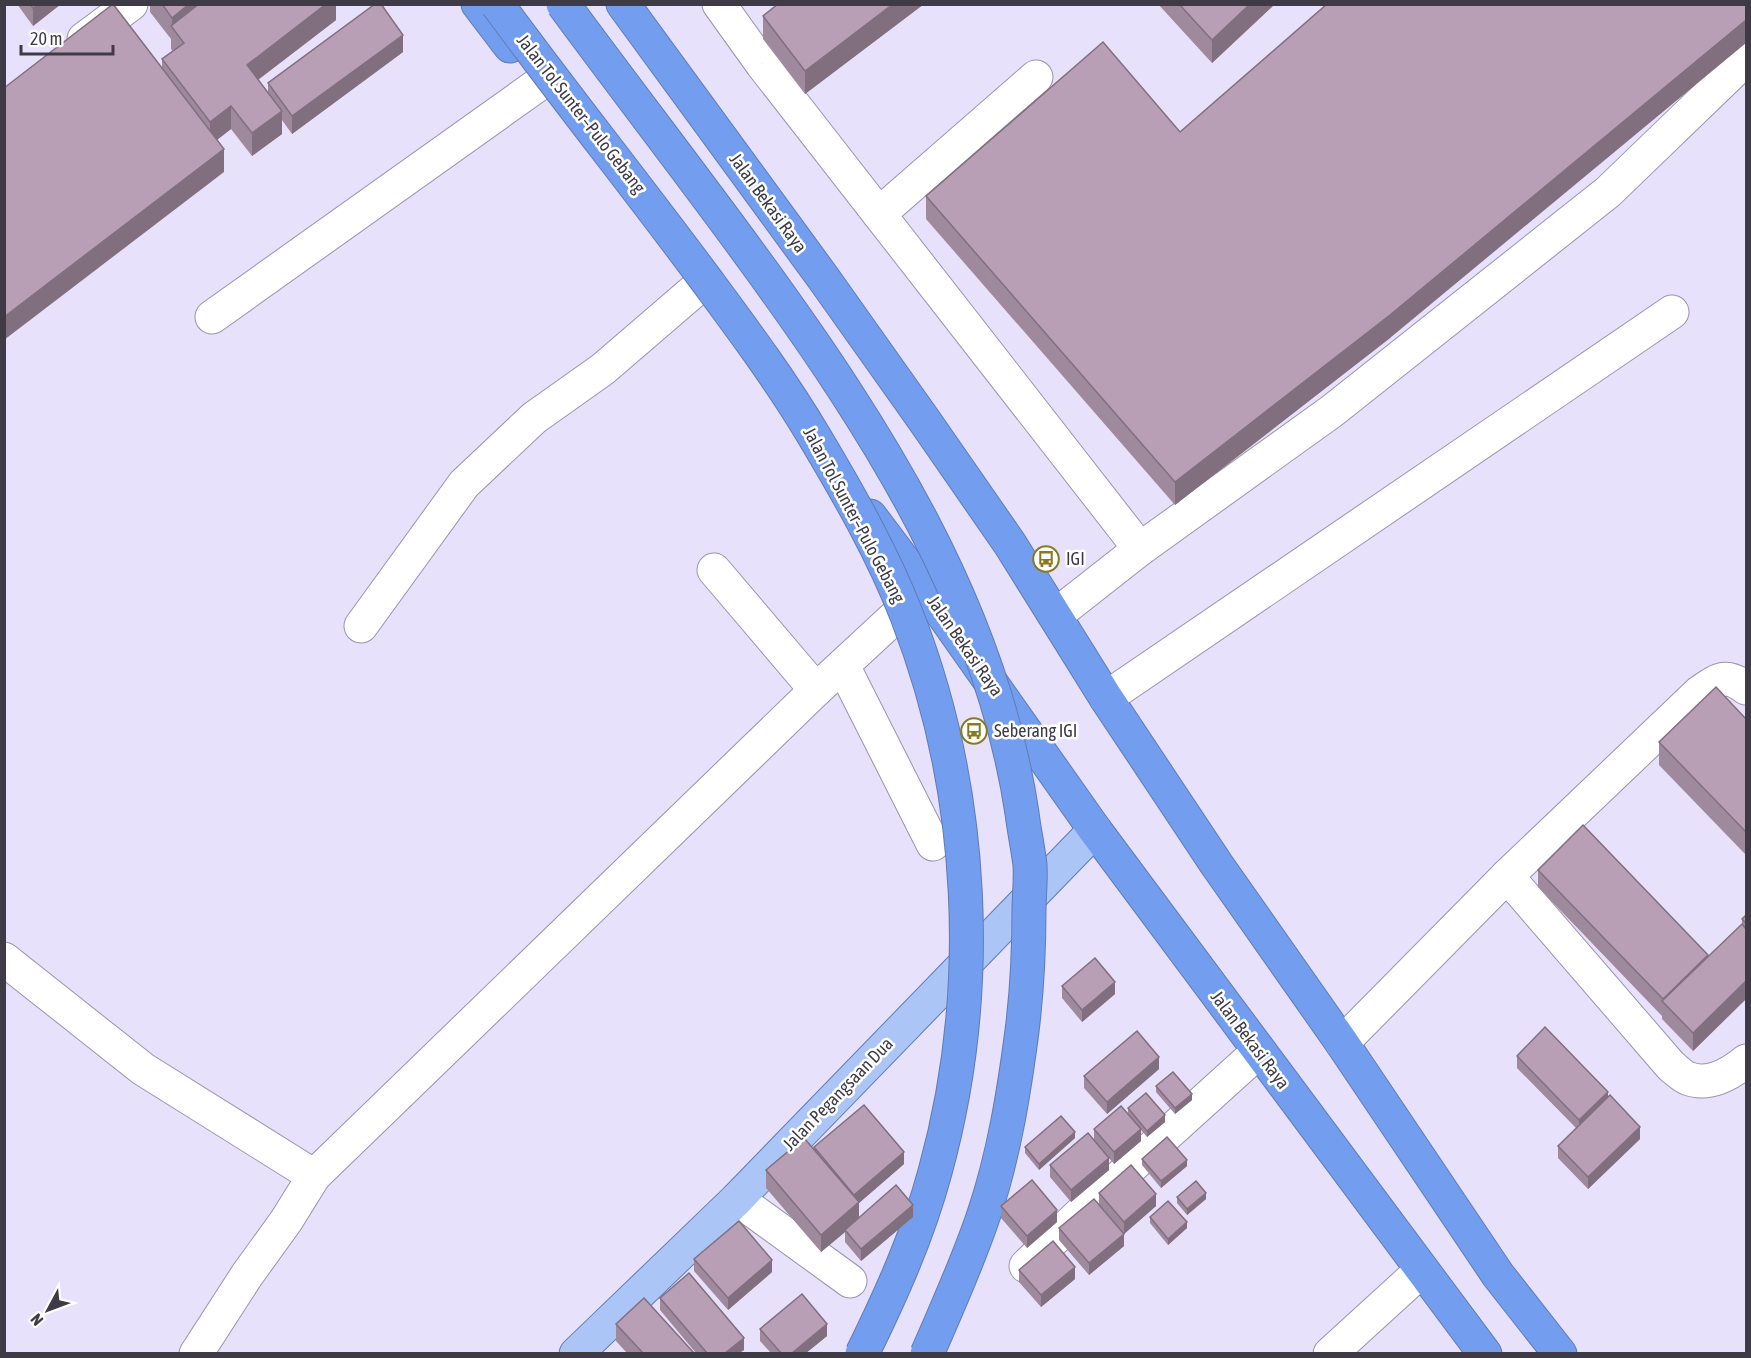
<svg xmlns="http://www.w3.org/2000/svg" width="1751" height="1358" font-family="'Asap Condensed',sans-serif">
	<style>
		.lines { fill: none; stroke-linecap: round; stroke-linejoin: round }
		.minor-casing { stroke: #9993b0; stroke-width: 35 }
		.major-casing { stroke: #607bb5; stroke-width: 35 }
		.highway-casing { stroke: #607bb5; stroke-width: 35 }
		.minor { stroke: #fff; stroke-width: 33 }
		.major { stroke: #abc5f6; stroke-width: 33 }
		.highway { stroke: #739ef0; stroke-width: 33 }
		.highway-bridge-casing { stroke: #607bb5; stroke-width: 35; stroke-linecap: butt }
		.highway-bridge { stroke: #739ef0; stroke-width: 33 }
		.wall { fill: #9e899d }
		.shaded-wall { fill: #816f7f }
		.building { fill: #b89fb6; stroke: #816f7f; stroke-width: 1.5 }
		.labels { text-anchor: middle; stroke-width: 5; stroke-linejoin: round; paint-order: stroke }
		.street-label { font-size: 18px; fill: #3e3b47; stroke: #fff }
		.poi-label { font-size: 18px; fill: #3e3b47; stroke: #fff; text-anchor: start }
	</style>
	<rect width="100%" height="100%" fill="#e7e1fb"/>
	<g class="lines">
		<!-- minor casing -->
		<g class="minor-casing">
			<g id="minor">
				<path d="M 719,4 L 762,64 L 1140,549"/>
				<path d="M 84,39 L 131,4"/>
				<path d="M 879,214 L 1036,77"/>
				<path d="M 212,317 L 539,84"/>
				<path d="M 714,570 L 816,690"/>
				<path d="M 1056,615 L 1140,549 L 1332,411 L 1608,192 L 1746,59"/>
				<path d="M 361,626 L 464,484 L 534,418 L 603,369 L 696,289"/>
				<path d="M 843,666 L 933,844"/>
				<path d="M 1106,698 L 1672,312"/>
				<path d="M 1507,876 L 1671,1066 C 1676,1070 1682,1076 1687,1078 C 1708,1087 1730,1074 1746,1061"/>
				<path d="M 4,959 L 143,1069 L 314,1176 L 816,690 L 924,590"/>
				<path d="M 1342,1043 L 1507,876 L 1700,692 C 1719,679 1726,673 1746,688"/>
				<path d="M 737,1199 L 850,1281"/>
				<path d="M 1026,1266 L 1101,1194 L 1259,1051"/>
				<path d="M 196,1354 L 247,1275 L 286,1221 L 314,1176"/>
				<path d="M 1330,1354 L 1422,1270"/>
			</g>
		</g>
		<!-- major casing -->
		<g class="major-casing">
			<path id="major" d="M 576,1354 L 737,1199 L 1095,830"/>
		</g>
		<!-- highway casing -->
		<g class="highway-casing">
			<g id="highway">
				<path d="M 478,4 L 510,46"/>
				<path d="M 623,4 L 824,279 L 924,420 L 1010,544 L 1106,698 L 1217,865 L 1342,1043 L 1498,1275 L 1560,1354"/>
				<path d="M 870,516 L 925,589 L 1095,830 L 1485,1354"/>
			</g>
		</g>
		<!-- minor -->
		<use href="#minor" class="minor"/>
		<!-- major -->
		<use href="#major" class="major"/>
		<!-- highway -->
		<use href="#highway" class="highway"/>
		<!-- highway-bridge casing -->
		<g class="highway-bridge-casing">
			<g id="highway-bridge">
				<path d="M 497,4 C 566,98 638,188 707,281 C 744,331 782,382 814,436 C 848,493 883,554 907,616 C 975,791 985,991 935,1172 C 918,1235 891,1295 862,1354"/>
				<path d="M 563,4 C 627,91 693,176 757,264 C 877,429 991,607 1022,813 C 1024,830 1028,848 1030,865 C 1031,880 1029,896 1029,910 C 1029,951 1027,991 1022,1031 C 1014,1092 1004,1155 984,1214 C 968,1262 947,1308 927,1354"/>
			</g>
		</g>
		<!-- highway-bridge -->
		<use href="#highway-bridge" class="highway-bridge"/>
	</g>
	<!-- wall -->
	<g class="wall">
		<path d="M 17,4 L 61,4 L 33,26 Z"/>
		<path d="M 150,4 L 336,4 L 336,20 L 258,80 L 268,93 L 268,83 L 403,52 L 292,134 L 282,120 L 282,134 L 252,156 L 231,129 L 217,140 L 224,172 L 162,68 L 162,59 L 173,51 L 171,49 L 171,39 L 150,12 Z"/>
		<path d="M 924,4 L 805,94 L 763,39 L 763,16 Z"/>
		<path d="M 1158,4 L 1275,4 L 1212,63 Z"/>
		<path d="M 1180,132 L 1390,338 L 1175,505 L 926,219 L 926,196 Z"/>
		<path d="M 1746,719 L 1746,855 L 1659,765 L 1659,742 Z"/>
		<path d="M 1538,870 L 1708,957 L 1742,925 L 1742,919 L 1746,915 L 1746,999 L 1693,1051 L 1662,1019 L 1662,1016 L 1538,887 Z"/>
		<path d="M 1062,986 L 1115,994 L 1082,1022 L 1062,998 Z"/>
		<path d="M 1517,1056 L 1608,1097 L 1640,1139 L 1588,1189 L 1558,1158 L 1558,1146 L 1576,1128 L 1517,1068 Z"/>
		<path d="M 1159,1069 L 1107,1114 L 1084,1088 L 1084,1076 Z"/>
		<path d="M 1156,1086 L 1192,1100 L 1175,1114 L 1156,1092 Z"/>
		<path d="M 1128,1108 L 1165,1122 L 1147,1137 L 1141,1130 L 1141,1141 L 1114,1164 L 1109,1158 L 1109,1170 L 1071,1202 L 1050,1177 L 1050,1165 L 1094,1141 L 1094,1129 L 1128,1114 Z"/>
		<path d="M 1075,1138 L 1039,1170 L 1025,1153 L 1025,1147 Z"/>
		<path d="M 814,1147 L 904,1164 L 859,1203 L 859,1217 L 913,1217 L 861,1261 L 845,1242 L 845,1232 L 821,1252 L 766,1188 L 766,1170 L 814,1149 Z"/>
		<path d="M 1142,1159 L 1187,1166 L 1161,1188 L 1142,1165 Z"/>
		<path d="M 1099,1193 L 1156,1206 L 1124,1234 L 1099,1205 Z"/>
		<path d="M 1177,1197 L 1206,1199 L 1187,1215 L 1177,1203 Z"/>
		<path d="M 1001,1206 L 1057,1222 L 1027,1248 L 1001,1218 Z"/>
		<path d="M 1150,1217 L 1187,1228 L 1168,1245 L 1150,1223 Z"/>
		<path d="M 1059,1228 L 1124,1246 L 1089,1275 L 1059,1240 Z"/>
		<path d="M 694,1259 L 772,1272 L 728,1310 L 694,1271 Z"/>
		<path d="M 1019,1270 L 1075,1279 L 1041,1307 L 1019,1282 Z"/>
		<path d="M 660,1298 L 744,1350 L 739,1353 L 696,1353 L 660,1310 Z"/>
		<path d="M 616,1324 L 694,1353 L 627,1353 L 616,1341 Z"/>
		<path d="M 760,1329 L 827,1336 L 806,1353 L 771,1353 L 760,1341 Z"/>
	</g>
	<!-- shaded-wall -->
	<g class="shaded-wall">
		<path d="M 38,4 L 61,4 L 33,26 L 33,8 Z"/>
		<path d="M 189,4 L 202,4 L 172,27 L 172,18 Z"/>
		<path d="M 326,4 L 336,4 L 336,20 L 247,88 L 247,65 Z"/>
		<path d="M 893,4 L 924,4 L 805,94 L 805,71 Z"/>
		<path d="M 1250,4 L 1275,4 L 1212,63 L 1212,40 Z"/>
		<path d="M 1746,20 L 1746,43 L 1390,338 L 1175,505 L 1175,482 Z"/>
		<path d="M 403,35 L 403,52 L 292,134 L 292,116 Z"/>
		<path d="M 231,106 L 231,129 L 210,145 L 210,122 Z"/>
		<path d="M 282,111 L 282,134 L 252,156 L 252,133 Z"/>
		<path d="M 224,149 L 224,172 L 4,340 L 4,317 Z"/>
		<path d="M 1708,955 L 1708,973 L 1663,1002 L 1663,999 Z"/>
		<path d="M 1746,981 L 1746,999 L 1693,1051 L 1693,1033 Z"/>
		<path d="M 1115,982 L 1115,994 L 1082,1022 L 1082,1010 Z"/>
		<path d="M 1159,1057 L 1159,1069 L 1107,1114 L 1107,1102 Z"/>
		<path d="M 1608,1092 L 1608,1104 L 1579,1132 L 1579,1120 Z"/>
		<path d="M 1192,1094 L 1192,1100 L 1175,1114 L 1175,1108 Z"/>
		<path d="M 1165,1115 L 1165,1122 L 1147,1137 L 1147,1131 Z"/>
		<path d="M 1640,1127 L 1640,1139 L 1588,1189 L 1588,1177 Z"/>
		<path d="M 1141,1129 L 1141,1141 L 1114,1164 L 1114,1152 Z"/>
		<path d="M 1075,1132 L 1075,1138 L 1039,1170 L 1039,1164 Z"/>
		<path d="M 904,1152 L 904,1164 L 859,1203 L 859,1220 L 845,1230 L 845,1232 L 821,1252 L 821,1235 L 854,1206 L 854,1195 Z"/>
		<path d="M 1109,1158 L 1109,1170 L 1071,1202 L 1071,1190 Z"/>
		<path d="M 1187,1160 L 1187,1166 L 1161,1188 L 1161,1181 Z"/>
		<path d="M 1206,1193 L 1206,1199 L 1187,1215 L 1187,1209 Z"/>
		<path d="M 1156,1194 L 1156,1206 L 1124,1234 L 1124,1222 Z"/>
		<path d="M 913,1205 L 913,1217 L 861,1261 L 861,1249 Z"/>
		<path d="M 1057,1210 L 1057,1222 L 1027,1248 L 1027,1236 Z"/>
		<path d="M 1187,1222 L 1187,1228 L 1168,1245 L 1168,1239 Z"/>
		<path d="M 1124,1234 L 1124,1246 L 1089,1275 L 1089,1263 Z"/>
		<path d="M 772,1260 L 772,1272 L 728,1310 L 728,1298 Z"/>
		<path d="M 1075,1267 L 1075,1279 L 1041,1307 L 1041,1295 Z"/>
		<path d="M 827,1324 L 827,1336 L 806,1353 L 792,1353 Z"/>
		<path d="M 744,1338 L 744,1350 L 739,1353 L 725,1353 Z"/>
	</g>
	<!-- building -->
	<g class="building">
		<path d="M 30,4 L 38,4 L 33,8 Z"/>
		<path d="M 113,4 L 224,149 L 4,317 L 4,88 Z"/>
		<path d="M 162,4 L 189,4 L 172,18 Z"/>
		<path d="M 199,4 L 326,4 L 247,65 L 282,111 L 252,133 L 231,106 L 210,122 L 162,59 L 184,43 L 171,26 Z"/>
		<path d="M 375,4 L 381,4 L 403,35 L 292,116 L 268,83 Z"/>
		<path d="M 778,4 L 893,4 L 805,71 L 763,16 Z"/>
		<path d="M 1179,4 L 1250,4 L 1212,40 Z"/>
		<path d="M 1327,4 L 1746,4 L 1746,20 L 1390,315 L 1175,482 L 926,196 L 1103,42 L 1180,132 Z"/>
		<path d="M 1716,687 L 1746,719 L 1746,832 L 1659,742 Z"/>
		<path d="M 1583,825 L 1708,955 L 1663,999 L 1538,870 Z"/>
		<path d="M 1746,915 L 1746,923 L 1742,919 Z"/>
		<path d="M 1742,924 L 1746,929 L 1746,981 L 1693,1033 L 1662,1001 Z"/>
		<path d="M 1095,958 L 1115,982 L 1082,1010 L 1062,986 Z"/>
		<path d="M 1545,1027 L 1608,1092 L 1579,1120 L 1517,1056 Z"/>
		<path d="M 1137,1031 L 1159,1057 L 1107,1102 L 1084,1076 Z"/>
		<path d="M 1173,1072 L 1192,1094 L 1175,1108 L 1156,1086 Z"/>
		<path d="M 1146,1093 L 1165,1115 L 1147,1131 L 1128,1108 Z"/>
		<path d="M 1610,1095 L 1640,1127 L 1588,1177 L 1558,1146 Z"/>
		<path d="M 864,1105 L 904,1152 L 854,1195 L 814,1147 Z"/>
		<path d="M 1121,1106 L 1141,1129 L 1114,1152 L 1094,1129 Z"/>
		<path d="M 1061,1116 L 1075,1132 L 1039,1164 L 1025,1147 Z"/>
		<path d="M 1088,1133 L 1109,1158 L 1071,1190 L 1050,1165 Z"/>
		<path d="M 1167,1137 L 1187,1160 L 1161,1181 L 1142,1159 Z"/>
		<path d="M 804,1138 L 859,1202 L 821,1235 L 766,1170 Z"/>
		<path d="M 1131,1165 L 1156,1194 L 1124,1222 L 1099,1193 Z"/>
		<path d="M 1032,1180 L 1057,1210 L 1027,1236 L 1001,1206 Z"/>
		<path d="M 1196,1181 L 1206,1193 L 1187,1209 L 1177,1197 Z"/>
		<path d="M 896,1185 L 913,1205 L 861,1249 L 845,1230 Z"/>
		<path d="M 1094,1199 L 1124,1234 L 1089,1263 L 1059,1228 Z"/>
		<path d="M 1168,1201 L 1187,1222 L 1168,1239 L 1150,1217 Z"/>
		<path d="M 739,1221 L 772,1260 L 728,1298 L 694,1259 Z"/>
		<path d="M 1053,1241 L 1075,1267 L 1041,1295 L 1019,1270 Z"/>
		<path d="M 689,1273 L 744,1338 L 725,1353 L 707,1353 L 660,1298 Z"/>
		<path d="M 802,1294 L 827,1324 L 792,1353 L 781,1353 L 760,1329 Z"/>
		<path d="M 644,1298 L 694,1353 L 643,1353 L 616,1324 Z"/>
	</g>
	<!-- icons -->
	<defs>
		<g id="bus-ring" transform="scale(1.35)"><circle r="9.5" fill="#fff" stroke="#8a7a1f" stroke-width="1.5"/><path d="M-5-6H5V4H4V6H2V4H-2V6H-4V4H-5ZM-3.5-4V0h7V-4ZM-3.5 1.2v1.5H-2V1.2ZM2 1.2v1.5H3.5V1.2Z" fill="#8a7a1f"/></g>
	</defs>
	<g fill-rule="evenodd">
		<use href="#bus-ring" x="1046" y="559"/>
		<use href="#bus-ring" x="974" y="731"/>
	</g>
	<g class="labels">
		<!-- street labels -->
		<g class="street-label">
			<text transform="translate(581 114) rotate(52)" y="6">Jalan Tol Sunter–Pulo Gebang</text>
			<text transform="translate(768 203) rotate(54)" y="6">Jalan Bekasi Raya</text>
			<text transform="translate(854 515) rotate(62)" y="6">Jalan Tol Sunter–Pulo Gebang</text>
			<text transform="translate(965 646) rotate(55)" y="6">Jalan Bekasi Raya</text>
			<text transform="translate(1250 1040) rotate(53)" y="6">Jalan Bekasi Raya</text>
			<text transform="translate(838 1094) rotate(-46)" y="6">Jalan Pegangsaan Dua</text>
		</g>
		<!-- poi labels -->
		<g class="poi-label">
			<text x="1066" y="565">IGI</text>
			<text x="994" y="737">Seberang IGI</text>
		</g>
	</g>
	<!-- border -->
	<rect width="1751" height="1358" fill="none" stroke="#3e3b47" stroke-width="12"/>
	<!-- north arrow -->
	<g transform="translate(48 1310) rotate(229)" stroke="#ffffff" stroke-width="4.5" paint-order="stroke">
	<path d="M0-4.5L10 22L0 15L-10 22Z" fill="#3e3b47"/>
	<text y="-9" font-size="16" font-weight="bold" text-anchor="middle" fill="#3e3b47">N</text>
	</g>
	<!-- scale -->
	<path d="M21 45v9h92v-9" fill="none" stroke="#3e3b47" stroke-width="3"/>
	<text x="30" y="45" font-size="18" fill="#3e3b47" stroke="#ffffff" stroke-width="4.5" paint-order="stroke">20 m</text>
</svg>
